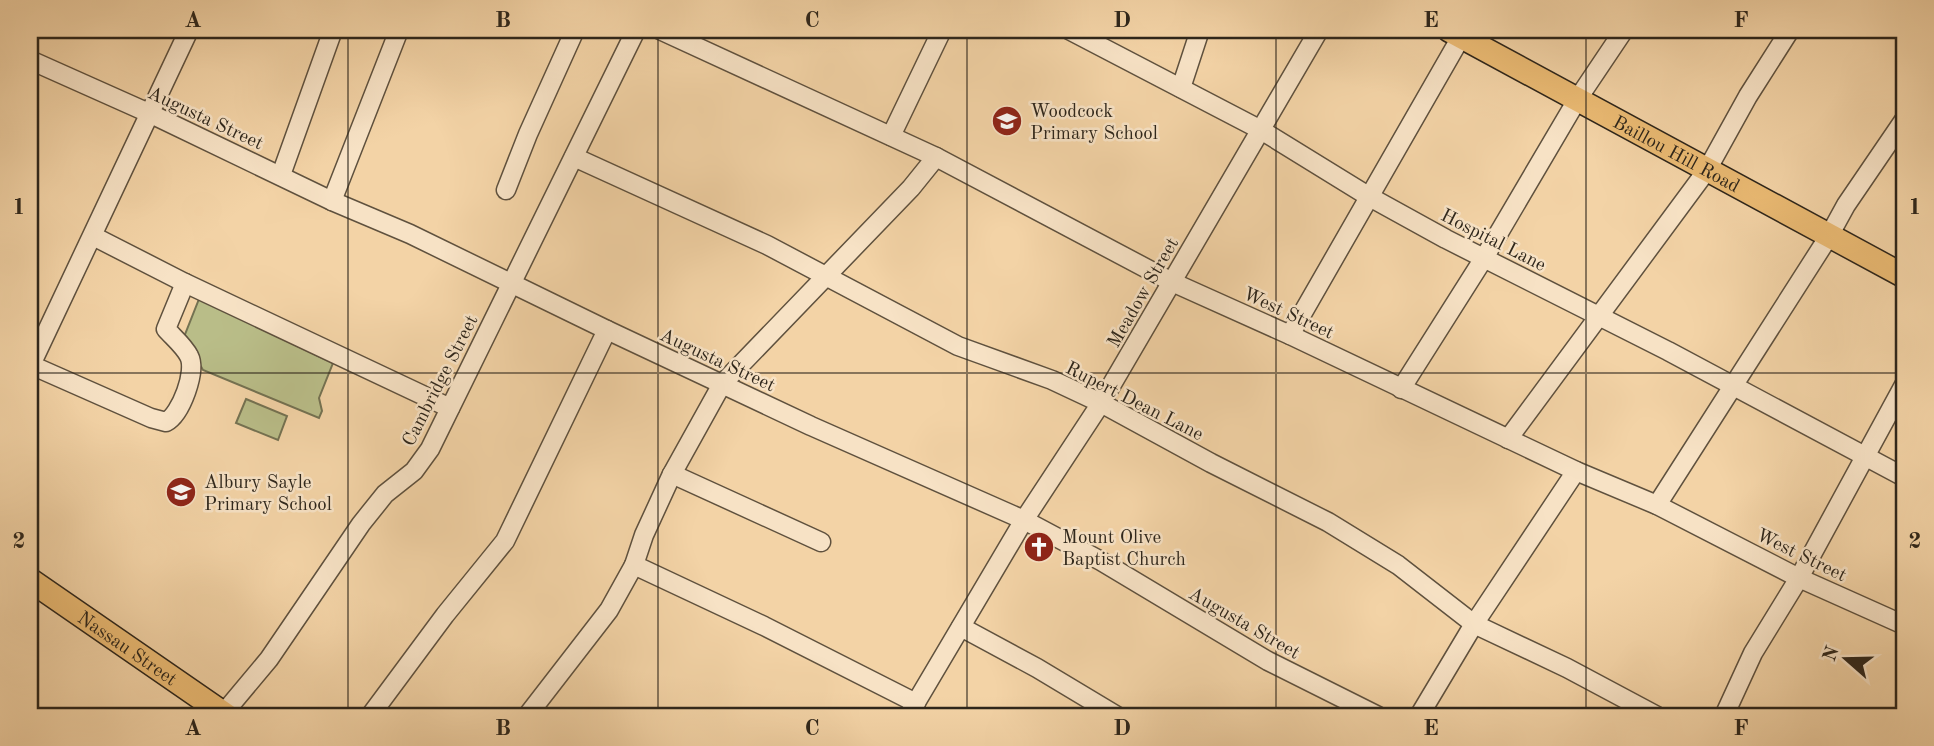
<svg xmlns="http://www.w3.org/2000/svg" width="1934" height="746" font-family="'Old Standard TT',serif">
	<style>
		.grass { fill: #b9bd88; stroke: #747252; stroke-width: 2 }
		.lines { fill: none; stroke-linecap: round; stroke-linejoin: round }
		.minor-casing { stroke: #5f513e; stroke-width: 21 }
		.major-casing { stroke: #2e261b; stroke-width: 26 }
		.minor { stroke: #f7e2c5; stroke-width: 18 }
		.major { stroke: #eaba73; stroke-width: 23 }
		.grid { fill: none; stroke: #2e261b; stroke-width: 2; stroke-opacity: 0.55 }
		.labels { text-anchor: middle; stroke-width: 5; stroke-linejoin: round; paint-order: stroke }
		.poi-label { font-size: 19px; fill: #2e261b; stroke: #f7e2c5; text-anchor: start }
		.street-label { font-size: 19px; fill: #2e261b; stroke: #f7e2c5 }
		.neatline { fill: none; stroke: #2e261b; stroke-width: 2.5 }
		.grid-label { font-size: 23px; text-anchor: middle; font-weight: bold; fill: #2e261b }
	</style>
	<rect width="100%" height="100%" fill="#f3d3a6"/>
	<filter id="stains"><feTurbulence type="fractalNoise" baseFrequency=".00286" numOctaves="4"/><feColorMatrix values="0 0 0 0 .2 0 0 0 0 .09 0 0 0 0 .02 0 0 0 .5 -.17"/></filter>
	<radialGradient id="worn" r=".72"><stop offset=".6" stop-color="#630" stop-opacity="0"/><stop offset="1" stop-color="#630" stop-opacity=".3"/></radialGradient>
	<!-- grass -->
	<g class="grass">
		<path d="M 199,299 L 333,363 L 319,398 L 322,411 L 319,418 L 203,370 L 184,337 Z"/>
		<path d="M 246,399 L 287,416 L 278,440 L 236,423 Z"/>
	</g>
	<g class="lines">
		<!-- minor casing -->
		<g class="minor-casing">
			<g id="minor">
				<path d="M 660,30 L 936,157 L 1172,282 L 1290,335 L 1576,471 L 1657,505 L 1799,578 L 1904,625"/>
				<path d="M 1069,30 L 1261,130 L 1368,196 L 1446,239 L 1668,351 L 1904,477"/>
				<path d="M 30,60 L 151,114 L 332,201 L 410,234 L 607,330 L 811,426 L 1024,520 L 1101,561 L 1268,661 L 1378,716"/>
				<path d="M 1181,88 L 1200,30"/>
				<path d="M 891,136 L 942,30"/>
				<path d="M 574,157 L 767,245 L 958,346 L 1052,380 L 1101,403 L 1211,463 L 1328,522 L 1398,565 L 1474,624 L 1567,668 L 1657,716"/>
				<path d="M 281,175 L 333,30"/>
				<path d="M 506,190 L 528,134 L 575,30"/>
				<path d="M 332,201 L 399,30"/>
				<path d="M 93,236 L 185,283 L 450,408"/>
				<path d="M 1290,335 L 1465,30"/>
				<path d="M 31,365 L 151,418 L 166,422 C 181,414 197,371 189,356 C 184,346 173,337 166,329 L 185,283"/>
				<path d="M 30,367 L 189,30"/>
				<path d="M 1401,389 L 1484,258 L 1577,100 L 1624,30"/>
				<path d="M 1508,439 L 1707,170 L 1748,96 L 1790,30"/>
				<path d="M 672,474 L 821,542"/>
				<path d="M 1657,505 L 1829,236 L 1846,205 L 1904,120"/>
				<path d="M 634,565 L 764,626 L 916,703"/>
				<path d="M 961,627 L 1037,668 L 1117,716"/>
				<path d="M 223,714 L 269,659 L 361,524 L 385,494 L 414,471 L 430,449 L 636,30"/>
				<path d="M 370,716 L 445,615 L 505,541 L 607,330"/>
				<path d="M 527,716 L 609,610 L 634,565 L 644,535 L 672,474 L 722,384 L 911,188 L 936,157"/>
				<path d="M 908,716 L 1024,520 L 1101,403 L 1319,30"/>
				<path d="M 1419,716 L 1474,624 L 1576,471"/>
				<path d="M 1724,716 L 1753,653 L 1799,578 L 1904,385"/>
			</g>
		</g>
		<!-- major casing -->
		<g class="major-casing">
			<g id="major">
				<path id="s1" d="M 1449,30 L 1904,276"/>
				<path id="s2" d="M 30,580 L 227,716"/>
			</g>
		</g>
		<!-- minor -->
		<use href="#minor" class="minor"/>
		<!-- major -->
		<use href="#major" class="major"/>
	</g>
	<!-- grid -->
	<path class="grid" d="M 348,30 L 348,716M 658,30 L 658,716M 967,30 L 967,716M 1276,30 L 1276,716M 1586,30 L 1586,716M 30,373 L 1904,373"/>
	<!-- icons -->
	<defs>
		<g id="school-disc" transform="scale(1.575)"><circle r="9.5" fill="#8f2418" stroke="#f7e2c5"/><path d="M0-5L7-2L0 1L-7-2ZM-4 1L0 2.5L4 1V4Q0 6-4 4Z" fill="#fff"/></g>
		<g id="church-disc" transform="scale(1.575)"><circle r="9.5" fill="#8f2418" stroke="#f7e2c5"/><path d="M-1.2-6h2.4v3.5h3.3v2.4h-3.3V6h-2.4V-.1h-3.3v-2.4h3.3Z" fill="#fff"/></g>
	</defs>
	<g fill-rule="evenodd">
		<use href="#school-disc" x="1007" y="121"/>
		<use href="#school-disc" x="181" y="492"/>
		<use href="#church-disc" x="1039" y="547"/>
	</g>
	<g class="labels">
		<!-- poi labels -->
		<g class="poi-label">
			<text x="1030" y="117">Woodcock<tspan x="1030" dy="22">Primary School</tspan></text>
			<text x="204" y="488">Albury Sayle<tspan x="204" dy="22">Primary School</tspan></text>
			<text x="1062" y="543">Mount Olive<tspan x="1062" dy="22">Baptist Church</tspan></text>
		</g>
		<!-- street labels -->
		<g class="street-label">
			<text transform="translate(206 117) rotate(25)" y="7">Augusta Street</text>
			<text dy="7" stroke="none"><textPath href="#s1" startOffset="259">Baillou Hill Road</textPath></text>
			<text transform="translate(1494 239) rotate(27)" y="7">Hospital Lane</text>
			<text transform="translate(1142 292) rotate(-60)" y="7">Meadow Street</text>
			<text transform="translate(1289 312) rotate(25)" y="7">West Street</text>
			<text transform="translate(718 359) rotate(25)" y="7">Augusta Street</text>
			<text transform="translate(439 380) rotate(-63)" y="7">Cambridge Street</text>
			<text transform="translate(1135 400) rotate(27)" y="7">Rupert Dean Lane</text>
			<text transform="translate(1802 554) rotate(26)" y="7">West Street</text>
			<text transform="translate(1245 622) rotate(30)" y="7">Augusta Street</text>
			<text dy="7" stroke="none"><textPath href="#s2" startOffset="119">Nassau Street</textPath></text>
		</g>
	</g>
	<!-- margin -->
	<rect width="1934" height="746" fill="none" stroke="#f3d3a6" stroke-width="77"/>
	<!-- north arrow -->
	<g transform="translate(1846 659) rotate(290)" stroke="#f7e2c5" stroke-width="5" paint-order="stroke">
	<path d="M0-5L12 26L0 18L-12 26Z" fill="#2e261b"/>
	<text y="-10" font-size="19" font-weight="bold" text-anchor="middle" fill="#2e261b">N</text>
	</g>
	<rect x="38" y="38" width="1858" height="670" class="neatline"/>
	<g class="grid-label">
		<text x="193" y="27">A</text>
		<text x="503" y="27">B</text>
		<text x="812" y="27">C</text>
		<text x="1122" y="27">D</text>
		<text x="1431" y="27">E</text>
		<text x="1741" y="27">F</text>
		<text x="19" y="214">1</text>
		<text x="1915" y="214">1</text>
		<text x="19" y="548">2</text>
		<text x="1915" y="548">2</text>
		<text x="193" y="735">A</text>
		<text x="503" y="735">B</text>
		<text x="812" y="735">C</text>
		<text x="1122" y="735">D</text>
		<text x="1431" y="735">E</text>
		<text x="1741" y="735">F</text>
	</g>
	<rect width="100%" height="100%" filter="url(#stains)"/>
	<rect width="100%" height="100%" fill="url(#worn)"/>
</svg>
